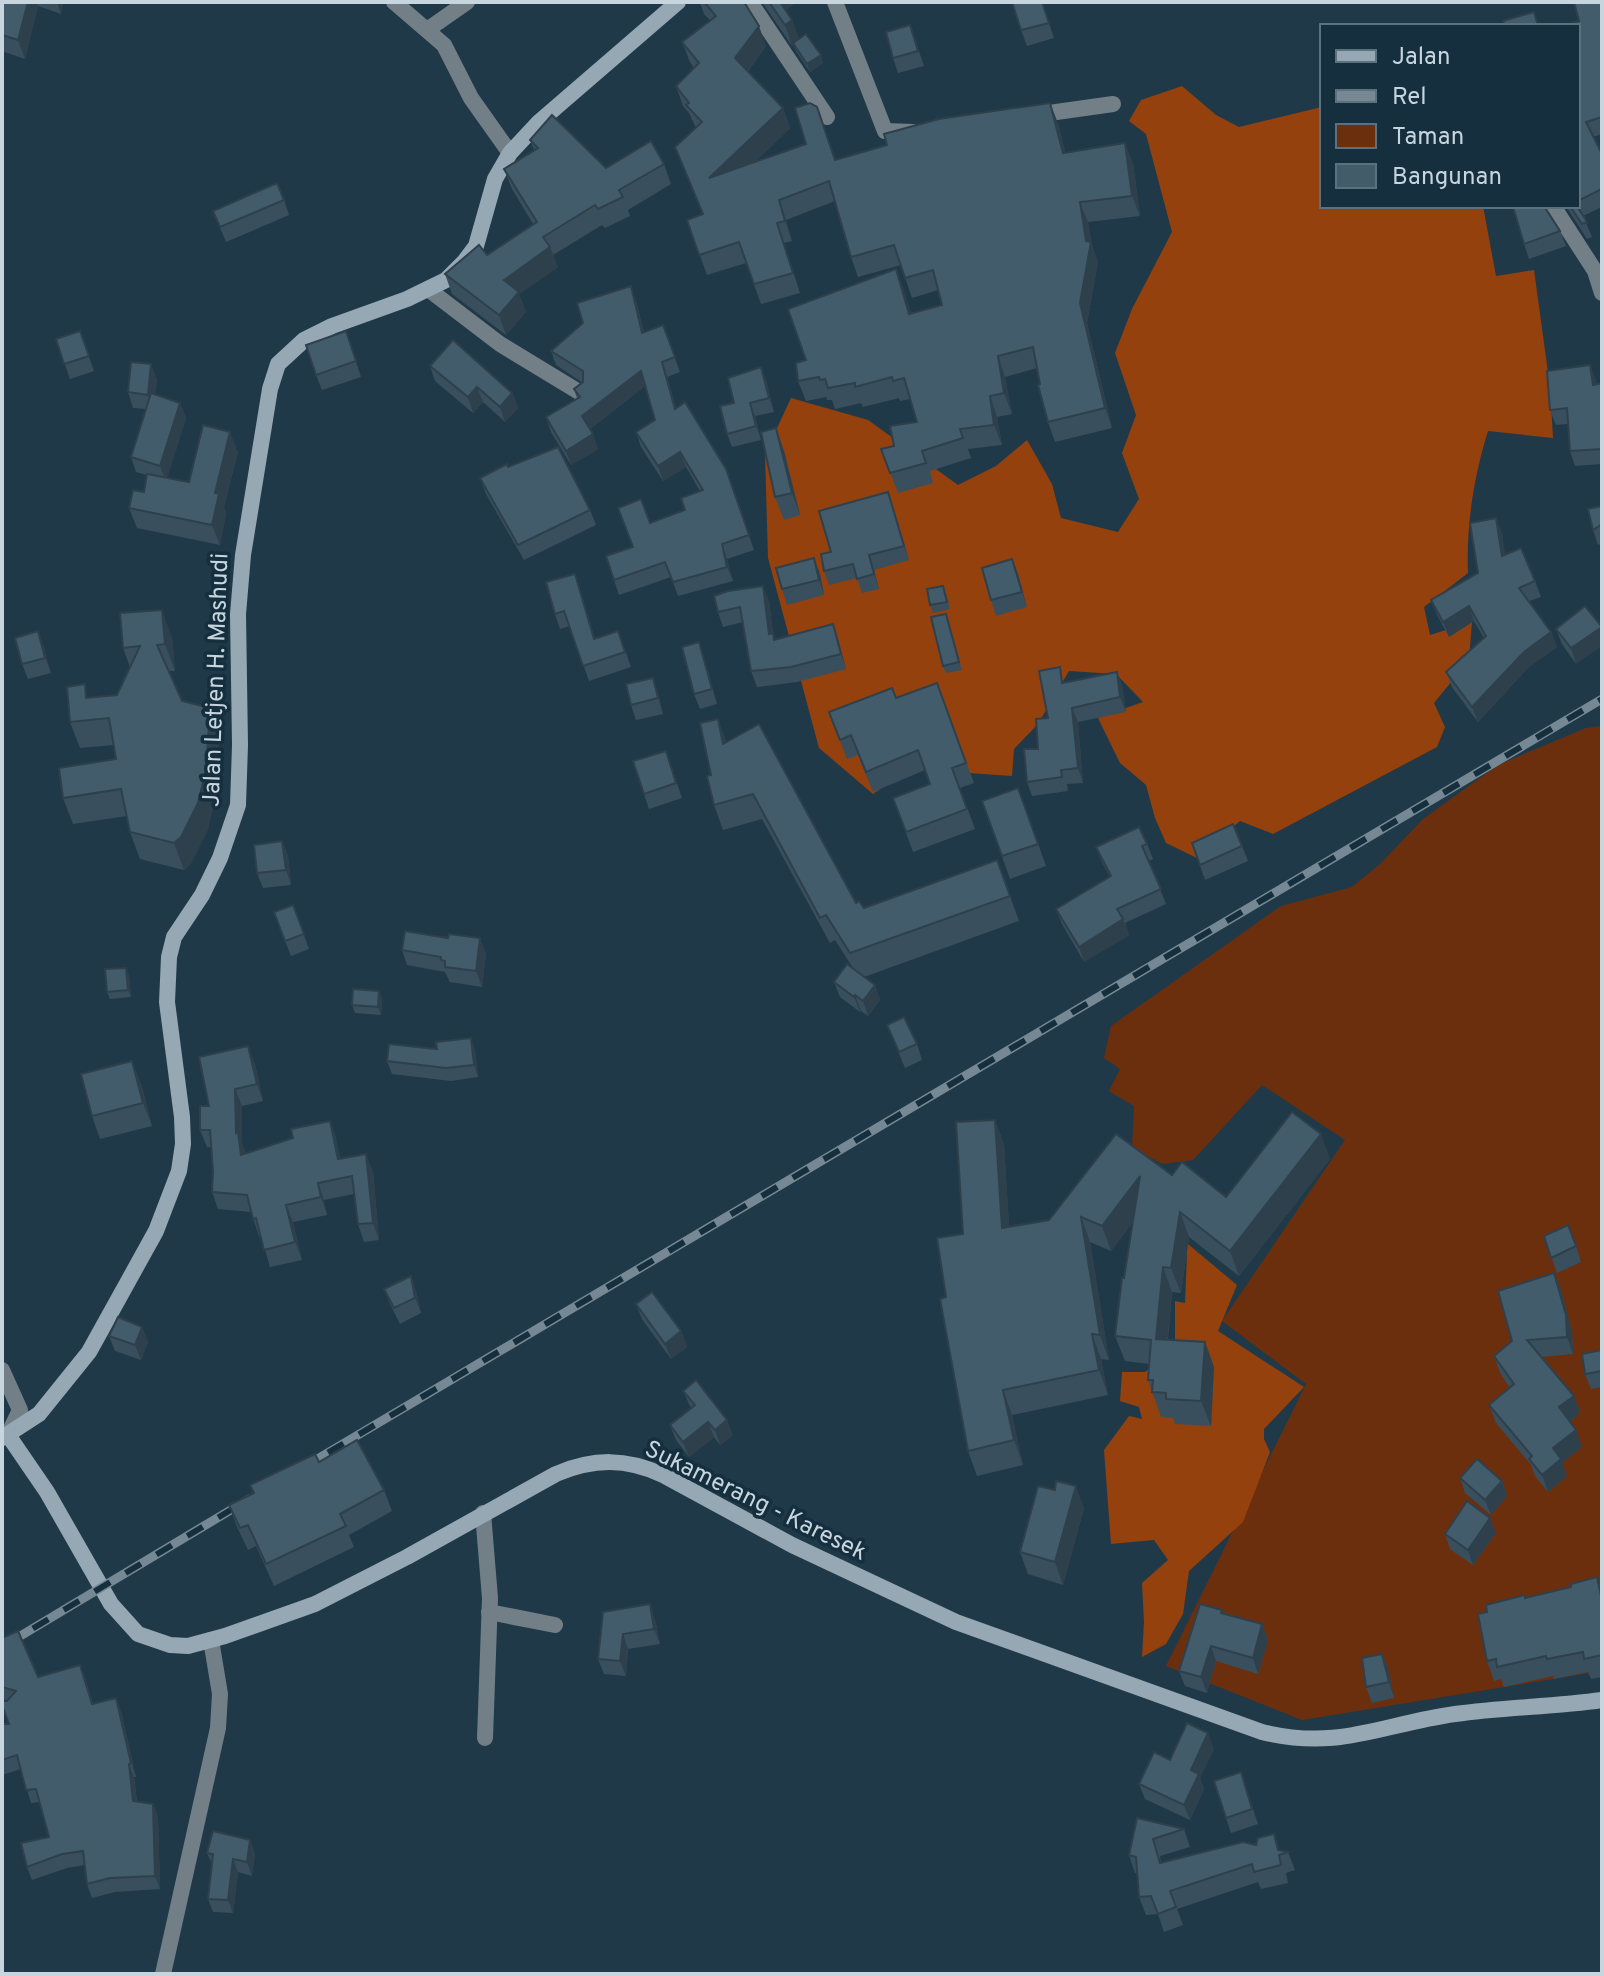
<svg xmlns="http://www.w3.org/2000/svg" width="1604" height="1976" font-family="Overpass,sans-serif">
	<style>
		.green { fill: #6c2f0d }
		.forest { fill: #95410d }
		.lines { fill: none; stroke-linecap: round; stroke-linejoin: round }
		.street { stroke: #737f87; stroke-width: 16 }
		.secondary { stroke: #95a8b4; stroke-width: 16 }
		.rail-casing { stroke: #758894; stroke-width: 9 }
		.rail { stroke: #162f3e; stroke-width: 6; stroke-dasharray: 18; stroke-linecap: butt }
		.wall { fill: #394f5d }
		.shaded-wall { fill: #2e404c }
		.building { fill: #425c6c; stroke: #2e404c; stroke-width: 2 }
		.labels { text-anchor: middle; stroke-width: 7; stroke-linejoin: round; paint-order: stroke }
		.street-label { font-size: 24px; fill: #c6d5de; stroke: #162f3e }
	</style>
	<rect width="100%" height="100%" fill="#203948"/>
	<!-- green -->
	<path class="green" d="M 1602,726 L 1602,1671 L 1302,1720 L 1166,1666 L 1306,1384 L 1222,1321 L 1345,1140 L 1262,1085 L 1193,1160 L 1163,1164 L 1132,1149 L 1134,1106 L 1109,1091 L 1120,1069 L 1104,1058 L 1111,1026 L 1281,906 L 1352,887 L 1380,864 L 1423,819 L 1498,765 L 1586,728 Z"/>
	<!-- forest -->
	<g class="forest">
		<path d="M 1182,86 L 1216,115 L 1239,127 L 1322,107 L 1322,206 L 1483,206 L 1496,276 L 1534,270 L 1550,387 L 1553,438 L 1488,431 C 1474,476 1466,525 1468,573 L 1424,607 L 1430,635 L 1472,622 L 1469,660 L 1434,703 L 1445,727 L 1437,747 L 1273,834 L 1240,821 L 1197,858 L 1166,843 L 1155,818 L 1146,785 L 1120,763 L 1098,718 L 1143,702 L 1116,674 L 1069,671 L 1038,724 L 1014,749 L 1012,776 L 909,769 L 873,794 L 819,748 L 768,558 L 765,454 L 791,398 L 868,420 L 958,485 L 996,466 L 1027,440 L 1052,484 L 1061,518 L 1118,532 L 1139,499 L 1122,453 L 1136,415 L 1115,353 L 1132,309 L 1172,232 L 1146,134 L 1129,121 L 1141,100 Z"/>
		<path d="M 1158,1219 L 1237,1285 L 1218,1331 L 1304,1387 L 1264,1429 L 1264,1439 L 1270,1452 L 1243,1522 L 1189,1571 L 1183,1614 L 1166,1644 L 1142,1657 L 1144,1622 L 1142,1583 L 1168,1560 L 1154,1540 L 1111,1544 L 1104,1450 L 1129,1416 L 1142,1419 L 1139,1407 L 1120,1401 L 1122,1372 L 1145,1372 L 1175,1350 L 1175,1301 L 1185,1303 L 1187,1253 L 1159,1236 Z"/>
	</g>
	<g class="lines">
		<!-- street -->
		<g class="street">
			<path d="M 394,2 L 444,45 L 471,98 L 510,153"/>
			<path d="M 750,2 L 827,117"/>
			<path d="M 835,2 L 885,131 L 913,132"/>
			<path d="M 427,30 L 467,2"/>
			<path d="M 1035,115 L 1113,104"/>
			<path d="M 1553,206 L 1595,271 L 1602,293"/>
			<path d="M 428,289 L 500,344 L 579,392"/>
			<path d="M 2,1370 L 20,1410 L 8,1435"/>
			<path d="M 483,1513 L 490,1598 L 485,1738"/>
			<path d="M 489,1612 L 555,1625"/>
			<path d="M 163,1974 L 218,1728 L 220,1694 L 211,1640"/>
		</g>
		<!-- secondary -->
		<g class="secondary">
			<path d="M 8,1435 L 47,1492 L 111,1604 L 138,1634 L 170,1645 L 188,1646 L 225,1636 L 315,1604 L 407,1557 L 556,1474 C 594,1458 626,1458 663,1475 L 792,1545 L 956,1622 L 1262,1732 C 1340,1751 1382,1724 1455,1714 C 1504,1707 1553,1707 1602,1700"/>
			<path d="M 2,1438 L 39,1414 L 89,1352 L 156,1231 L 179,1171 L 183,1144 L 182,1117 L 167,1002 L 169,957 L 174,937 L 202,895 L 220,858 L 238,805 L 240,745 L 238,614 L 243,555 L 270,389 L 278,364 L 304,340 L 332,326 L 407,299 L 446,280 L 464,262 L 476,246 L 495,179 L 510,153 L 539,122 L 678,2"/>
		</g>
		<!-- rail casing -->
		<g class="rail-casing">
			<g id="rail">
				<path d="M 297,1471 L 1602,699"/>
				<path d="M 2,1647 L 249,1499"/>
			</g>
		</g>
		<!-- rail -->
		<use href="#rail" class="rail"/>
	</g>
	<!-- wall -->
	<g class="wall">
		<path d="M 2,2 L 63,2 L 61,14 L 38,6 L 25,59 L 2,51 Z"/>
		<path d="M 700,2 L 744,2 L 766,46 L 748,71 L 783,108 L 790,128 L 754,163 L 835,160 L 1058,123 L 1065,152 L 1133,163 L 1140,216 L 1088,222 L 1091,242 L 1098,262 L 1087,323 L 1112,428 L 1055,442 L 1048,422 L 1037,368 L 1005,377 L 1012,414 L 997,417 L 1002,445 L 968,449 L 971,458 L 930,471 L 933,483 L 898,493 L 881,449 L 894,446 L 917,422 L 910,399 L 900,401 L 899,398 L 863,407 L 861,403 L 835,409 L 832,400 L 827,400 L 826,397 L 806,401 L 798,381 L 806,360 L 896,269 L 911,314 L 942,305 L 938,290 L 912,298 L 901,265 L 858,277 L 851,257 L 835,201 L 786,220 L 792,241 L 784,243 L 800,293 L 761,304 L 746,263 L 707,275 L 687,220 L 702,214 L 675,147 L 696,128 L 689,113 L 683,106 L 676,86 L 694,68 L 690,62 L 682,42 L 710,20 L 704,14 Z"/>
		<path d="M 762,2 L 796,2 L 786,10 L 799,39 L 821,55 L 823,63 L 810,72 L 796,51 L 794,45 L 792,46 Z"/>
		<path d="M 1042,2 L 1054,38 L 1027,46 L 1021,30 Z"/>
		<path d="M 1602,2 L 1602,134 L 1593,137 L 1602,154 L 1602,207 L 1583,216 L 1592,237 L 1587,239 L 1566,206 L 1578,206 L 1579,21 Z"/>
		<path d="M 910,25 L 924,66 L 898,73 L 893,58 Z"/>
		<path d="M 530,140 L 606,168 L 664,164 L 671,184 L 628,210 L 630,216 L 605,228 L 602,225 L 553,255 L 558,267 L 519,294 L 526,312 L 506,335 L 452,294 L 445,274 L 487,255 L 533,224 L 512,189 L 504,169 L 534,150 Z"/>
		<path d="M 284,200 L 289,215 L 226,242 L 213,211 Z"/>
		<path d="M 1560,231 L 1566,246 L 1529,259 L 1524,244 Z"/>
		<path d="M 636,301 L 644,332 L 663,325 L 680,372 L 667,377 L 676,408 L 726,469 L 754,550 L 727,559 L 733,581 L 678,596 L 671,577 L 619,595 L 606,556 L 633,547 L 650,523 L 685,510 L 700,491 L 686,467 L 663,481 L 641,447 L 636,432 L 655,420 L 645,386 L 590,429 L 598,449 L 571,465 L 551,432 L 546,417 L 577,398 L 574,389 L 583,383 L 556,365 L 551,351 L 583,323 Z"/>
		<path d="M 80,331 L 94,371 L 70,379 L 56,339 Z"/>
		<path d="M 346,331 L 361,377 L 322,390 L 316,375 Z"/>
		<path d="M 430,366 L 512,393 L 518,408 L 505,422 L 483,402 L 473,413 L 435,381 Z"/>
		<path d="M 157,379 L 155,395 L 180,403 L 186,418 L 167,478 L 189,482 L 238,452 L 224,507 L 226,514 L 220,545 L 137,528 L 129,508 L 144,492 L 147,475 L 136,472 L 131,457 L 146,409 L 133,408 L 128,392 Z"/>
		<path d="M 766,380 L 774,412 L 755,416 L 761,440 L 732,447 L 727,434 L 734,403 Z"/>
		<path d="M 1596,380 L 1596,384 L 1602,383 L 1602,464 L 1575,466 L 1570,451 L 1568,424 L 1556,425 L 1550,410 Z"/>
		<path d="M 784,451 L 800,515 L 784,520 L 775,497 Z"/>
		<path d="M 508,467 L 590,510 L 596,525 L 524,560 L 486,494 L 480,478 Z"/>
		<path d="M 1602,506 L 1602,543 L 1598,545 L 1593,530 Z"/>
		<path d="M 893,507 L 909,560 L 874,570 L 879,589 L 862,593 L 857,578 L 829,585 L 824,571 L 831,552 Z"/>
		<path d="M 1502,533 L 1505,555 L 1535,581 L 1541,597 L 1529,601 L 1551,632 L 1557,647 L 1529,667 L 1478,722 L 1452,687 L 1446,672 L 1484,638 L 1474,621 L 1449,637 L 1437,615 L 1431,600 L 1478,573 Z"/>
		<path d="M 1012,559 L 1027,607 L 996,616 L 991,600 Z"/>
		<path d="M 820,574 L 824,595 L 787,605 L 782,589 Z"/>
		<path d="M 580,590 L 595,639 L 618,631 L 631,667 L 589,681 L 570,626 L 560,629 L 555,614 Z"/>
		<path d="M 946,593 L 950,609 L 933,613 L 930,605 Z"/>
		<path d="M 769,601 L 773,633 L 775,639 L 833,624 L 846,669 L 797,682 L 757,687 L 751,671 L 743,622 L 723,627 L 718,612 Z"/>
		<path d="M 1585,606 L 1576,664 L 1562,644 L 1556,629 Z"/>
		<path d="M 946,614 L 962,670 L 946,673 L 943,666 Z"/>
		<path d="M 38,631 L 51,673 L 28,679 L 22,664 Z"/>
		<path d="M 172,637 L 175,671 L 169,671 L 182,701 L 220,735 L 215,796 L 208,829 L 191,863 L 184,870 L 140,859 L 130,832 L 127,816 L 73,824 L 63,798 L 116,759 L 114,745 L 80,748 L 70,722 L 90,698 L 117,695 L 130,667 L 123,648 Z"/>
		<path d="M 704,658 L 717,704 L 700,709 L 694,694 Z"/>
		<path d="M 1117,672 L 1122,686 L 1126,712 L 1078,722 L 1083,783 L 1067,784 L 1068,791 L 1032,796 L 1027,782 L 1048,718 L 1065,682 Z"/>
		<path d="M 937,683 L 974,783 L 960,788 L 975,829 L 913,852 L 893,798 L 930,784 L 925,770 L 873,792 L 858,755 L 847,759 L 829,712 L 896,698 Z"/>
		<path d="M 658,693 L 663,714 L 636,720 L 631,705 Z"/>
		<path d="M 718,719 L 726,742 L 856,903 L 864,908 L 997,860 L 1019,921 L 864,977 L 875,985 L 880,1000 L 868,1016 L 861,1011 L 860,1012 L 840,997 L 834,982 L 853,968 L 835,940 L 830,943 L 762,819 L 723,830 L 714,805 L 711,775 Z"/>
		<path d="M 666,751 L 682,798 L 649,809 L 644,794 Z"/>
		<path d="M 1018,788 L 1046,866 L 1010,879 L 982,801 Z"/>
		<path d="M 282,841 L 288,856 L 291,885 L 263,888 L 257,873 Z"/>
		<path d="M 1192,843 L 1242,846 L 1248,861 L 1205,880 Z"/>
		<path d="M 1147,844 L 1153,859 L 1149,861 L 1166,904 L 1125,923 L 1129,935 L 1084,962 L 1062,924 L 1056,909 L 1110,877 L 1102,862 L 1096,847 Z"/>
		<path d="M 293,905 L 309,949 L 291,956 L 274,912 Z"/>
		<path d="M 402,950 L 486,953 L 482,987 L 450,982 L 445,972 L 407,965 Z"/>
		<path d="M 129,975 L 131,997 L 110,999 L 107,992 Z"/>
		<path d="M 379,991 L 382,999 L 381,1015 L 355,1013 L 352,1005 Z"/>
		<path d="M 887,1025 L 917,1044 L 922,1060 L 905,1068 Z"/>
		<path d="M 471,1038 L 475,1051 L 478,1077 L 451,1081 L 392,1074 L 387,1061 L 437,1049 Z"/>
		<path d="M 255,1064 L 263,1101 L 242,1106 L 242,1143 L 245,1154 L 293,1138 L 330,1121 L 336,1138 L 340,1158 L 373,1171 L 379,1240 L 364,1242 L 358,1224 L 354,1194 L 324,1200 L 327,1215 L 293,1222 L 302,1260 L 270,1267 L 261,1236 L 259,1236 L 251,1212 L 218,1209 L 212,1192 L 213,1171 L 211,1147 L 207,1147 L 200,1130 L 209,1106 Z"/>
		<path d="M 141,1083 L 152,1126 L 100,1139 L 92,1116 Z"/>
		<path d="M 995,1120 L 1004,1145 L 1009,1227 L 1049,1220 L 1172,1175 L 1226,1197 L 1330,1159 L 1239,1276 L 1189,1237 L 1181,1293 L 1172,1292 L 1168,1339 L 1205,1342 L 1214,1367 L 1211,1426 L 1175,1424 L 1173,1418 L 1161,1417 L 1148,1380 L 1149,1364 L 1125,1361 L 1115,1336 L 1133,1222 L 1111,1251 L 1090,1242 L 1109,1360 L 1101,1359 L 1108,1395 L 1012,1415 L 1023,1465 L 977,1476 L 968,1451 L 963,1234 Z"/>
		<path d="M 1544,1236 L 1576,1246 L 1581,1262 L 1557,1273 Z"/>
		<path d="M 1554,1273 L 1561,1290 L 1572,1332 L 1573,1354 L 1541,1357 L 1574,1396 L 1580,1413 L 1570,1421 L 1582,1447 L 1562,1463 L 1567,1476 L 1548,1492 L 1535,1476 L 1531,1465 L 1496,1423 L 1489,1405 L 1510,1388 L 1500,1373 L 1494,1356 L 1512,1341 Z"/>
		<path d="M 384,1289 L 416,1291 L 421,1313 L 400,1324 L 390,1304 Z"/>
		<path d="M 636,1304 L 681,1331 L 687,1347 L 671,1359 L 642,1319 Z"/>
		<path d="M 142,1327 L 148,1342 L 141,1360 L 115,1351 L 109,1336 Z"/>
		<path d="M 1602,1350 L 1602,1387 L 1591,1389 L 1585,1374 Z"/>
		<path d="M 683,1391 L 733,1435 L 720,1445 L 714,1437 L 689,1457 L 676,1440 L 670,1425 L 691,1408 Z"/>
		<path d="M 319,1462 L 384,1490 L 392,1511 L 349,1535 L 354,1547 L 274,1586 L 256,1546 L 248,1550 L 237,1527 L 229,1505 L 253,1494 L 250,1485 Z"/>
		<path d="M 1460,1478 L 1502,1481 L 1507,1496 L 1491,1515 L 1465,1493 Z"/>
		<path d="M 1084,1508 L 1063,1585 L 1028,1574 L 1020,1552 Z"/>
		<path d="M 1496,1533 L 1473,1565 L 1450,1549 L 1445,1534 Z"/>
		<path d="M 1597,1577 L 1602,1591 L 1602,1677 L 1591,1679 L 1588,1672 L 1554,1679 L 1553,1676 L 1504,1687 L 1501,1679 L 1494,1681 L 1487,1661 L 1487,1612 L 1526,1598 L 1571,1587 Z"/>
		<path d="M 603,1612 L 655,1619 L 660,1644 L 628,1649 L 626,1676 L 604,1674 L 598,1659 Z"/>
		<path d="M 1223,1613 L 1262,1624 L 1268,1640 L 1258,1674 L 1216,1661 L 1207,1693 L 1185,1686 L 1179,1671 Z"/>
		<path d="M 2,1638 L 38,1677 L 85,1678 L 93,1704 L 121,1711 L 136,1777 L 134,1777 L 137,1801 L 153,1804 L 158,1817 L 160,1889 L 115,1892 L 92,1898 L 87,1884 L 85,1865 L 67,1868 L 32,1880 L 27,1867 L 49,1837 L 40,1802 L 31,1803 L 21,1769 L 2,1775 L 2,1724 L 9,1724 L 7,1701 L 5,1700 L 2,1693 Z"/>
		<path d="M 1382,1654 L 1388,1669 L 1394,1698 L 1372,1703 L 1366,1687 Z"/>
		<path d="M 1214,1749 L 1200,1778 L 1204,1789 L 1190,1820 L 1145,1799 L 1139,1784 L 1170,1760 Z"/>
		<path d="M 1241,1772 L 1258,1824 L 1231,1833 L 1226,1818 Z"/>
		<path d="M 1137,1818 L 1184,1829 L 1190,1847 L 1160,1856 L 1161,1863 L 1280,1850 L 1288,1852 L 1295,1870 L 1286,1873 L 1288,1883 L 1261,1889 L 1258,1882 L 1177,1909 L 1183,1925 L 1164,1932 L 1158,1914 L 1146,1915 L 1139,1897 L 1138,1873 L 1135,1873 L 1129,1855 Z"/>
		<path d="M 207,1853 L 255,1853 L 252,1876 L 238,1872 L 233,1913 L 213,1912 L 208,1899 L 212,1864 Z"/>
	</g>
	<!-- shaded-wall -->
	<g class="shaded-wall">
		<path d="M 28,2 L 37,2 L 38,6 L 25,59 L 18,40 Z"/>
		<path d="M 57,2 L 63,2 L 61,14 Z"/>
		<path d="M 778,2 L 796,2 L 781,13 Z"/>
		<path d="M 792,20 L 800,40 L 792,46 L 785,25 Z"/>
		<path d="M 759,26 L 766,46 L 742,78 L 735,58 Z"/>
		<path d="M 821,55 L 823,63 L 810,72 L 807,64 Z"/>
		<path d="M 1050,103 L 1058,123 L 1071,173 L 1063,153 Z"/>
		<path d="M 783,108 L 790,128 L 717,199 L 709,178 Z"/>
		<path d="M 1125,143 L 1133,163 L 1140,216 L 1132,196 Z"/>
		<path d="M 779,200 L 786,220 L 792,241 L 785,221 Z"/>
		<path d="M 1080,202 L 1088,222 L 1091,244 L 1091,242 L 1098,262 L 1087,323 L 1112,428 L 1105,408 L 1080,303 L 1086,241 Z"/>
		<path d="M 550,247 L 558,267 L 519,294 L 526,312 L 506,335 L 499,315 L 504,280 Z"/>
		<path d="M 896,269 L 904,290 L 917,335 L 909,314 Z"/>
		<path d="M 631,286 L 636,301 L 648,347 L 642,333 Z"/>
		<path d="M 998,356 L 1005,377 L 1012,414 L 1004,393 Z"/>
		<path d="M 151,364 L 157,379 L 154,410 L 148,395 Z"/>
		<path d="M 1590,365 L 1596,380 L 1599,400 L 1593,385 Z"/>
		<path d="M 761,367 L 766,380 L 774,412 L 769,398 Z"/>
		<path d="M 641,371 L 646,385 L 587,431 L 582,416 Z"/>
		<path d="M 477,387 L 483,402 L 473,413 L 468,397 Z"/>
		<path d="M 512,393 L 518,408 L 505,422 L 500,407 Z"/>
		<path d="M 990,396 L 997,417 L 1002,445 L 994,425 Z"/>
		<path d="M 180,403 L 186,418 L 166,482 L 160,466 Z"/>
		<path d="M 750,403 L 755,416 L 761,440 L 756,426 Z"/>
		<path d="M 776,428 L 784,451 L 800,515 L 792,493 Z"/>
		<path d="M 230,432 L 238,452 L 224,507 L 226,514 L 220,545 L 212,525 L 215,493 Z"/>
		<path d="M 593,434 L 598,449 L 571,465 L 566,451 Z"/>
		<path d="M 680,452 L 686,467 L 663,481 L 658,466 Z"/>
		<path d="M 888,492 L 893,507 L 909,560 L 904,546 Z"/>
		<path d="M 1496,518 L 1502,533 L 1508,572 L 1502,556 Z"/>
		<path d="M 722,544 L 727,559 L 733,581 L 727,567 Z"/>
		<path d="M 869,555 L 874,570 L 879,589 L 874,574 Z"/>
		<path d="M 814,558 L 820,574 L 824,595 L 819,580 Z"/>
		<path d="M 1012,559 L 1018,574 L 1027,607 L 1022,592 Z"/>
		<path d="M 763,586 L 769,601 L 773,633 L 778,648 L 769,634 Z"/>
		<path d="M 1469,606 L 1474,621 L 1449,637 L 1443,622 Z"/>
		<path d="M 162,610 L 172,637 L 175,671 L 165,644 Z"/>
		<path d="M 833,624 L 838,639 L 846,669 L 841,654 Z"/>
		<path d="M 1602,627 L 1602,646 L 1576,664 L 1571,648 Z"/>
		<path d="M 38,631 L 44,647 L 51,673 L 45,658 Z"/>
		<path d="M 1551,632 L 1557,647 L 1529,667 L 1478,722 L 1472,707 L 1524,652 Z"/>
		<path d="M 1117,672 L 1122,686 L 1126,712 L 1120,697 Z"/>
		<path d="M 653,678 L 658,693 L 663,714 L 658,698 Z"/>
		<path d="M 210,708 L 220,735 L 215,796 L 208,829 L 191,863 L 184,870 L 174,843 Z"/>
		<path d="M 1072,708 L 1078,722 L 1083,783 L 1078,768 Z"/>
		<path d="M 718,719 L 727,744 L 723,744 Z"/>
		<path d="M 282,841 L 288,856 L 291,885 L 286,870 Z"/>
		<path d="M 1123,919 L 1129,935 L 1084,962 L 1079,947 Z"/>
		<path d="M 480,938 L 486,953 L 482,987 L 476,971 Z"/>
		<path d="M 126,968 L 129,975 L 131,997 L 128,990 Z"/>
		<path d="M 875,985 L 880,1000 L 868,1016 L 863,1001 Z"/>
		<path d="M 379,991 L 382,999 L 381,1015 L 378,1007 Z"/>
		<path d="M 855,995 L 861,1011 L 860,1012 L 854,997 Z"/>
		<path d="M 471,1038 L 475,1051 L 478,1077 L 474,1065 Z"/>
		<path d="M 248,1046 L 255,1064 L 263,1101 L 257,1084 Z"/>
		<path d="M 132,1061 L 141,1083 L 152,1126 L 143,1103 Z"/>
		<path d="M 235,1089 L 242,1106 L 242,1143 L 245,1150 L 247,1172 L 241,1155 L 236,1133 Z"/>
		<path d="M 995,1120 L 1004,1145 L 1011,1253 L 1002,1228 Z"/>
		<path d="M 330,1121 L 336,1138 L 344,1176 L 338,1159 Z"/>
		<path d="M 1321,1134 L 1330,1159 L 1239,1276 L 1230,1251 Z"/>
		<path d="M 366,1154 L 373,1171 L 379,1240 L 373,1223 Z"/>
		<path d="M 1140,1176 L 1149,1201 L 1111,1251 L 1102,1226 Z"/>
		<path d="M 318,1183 L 324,1200 L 327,1215 L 321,1197 Z"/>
		<path d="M 286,1205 L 293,1222 L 302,1260 L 295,1242 Z"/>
		<path d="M 1180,1212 L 1189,1237 L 1181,1293 L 1171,1268 Z"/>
		<path d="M 1081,1217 L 1090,1242 L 1109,1360 L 1100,1335 Z"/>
		<path d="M 1163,1267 L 1172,1292 L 1165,1364 L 1156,1339 Z"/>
		<path d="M 1554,1273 L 1561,1290 L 1572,1332 L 1573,1354 L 1567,1337 Z"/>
		<path d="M 411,1276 L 416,1291 L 421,1313 L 415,1298 Z"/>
		<path d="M 142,1327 L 148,1342 L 141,1360 L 135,1345 Z"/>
		<path d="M 681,1331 L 687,1347 L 671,1359 L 665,1344 Z"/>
		<path d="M 1092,1334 L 1101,1359 L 1108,1395 L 1099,1370 Z"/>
		<path d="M 1205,1342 L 1214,1367 L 1211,1426 L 1201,1401 Z"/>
		<path d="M 1003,1390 L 1012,1415 L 1023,1465 L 1014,1440 Z"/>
		<path d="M 1574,1396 L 1580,1413 L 1566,1425 L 1559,1407 Z"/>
		<path d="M 727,1420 L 733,1435 L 720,1445 L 715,1430 Z"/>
		<path d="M 708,1422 L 714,1437 L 689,1457 L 683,1442 Z"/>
		<path d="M 1576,1430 L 1582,1447 L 1562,1463 L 1567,1476 L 1548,1492 L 1542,1475 L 1553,1448 Z"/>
		<path d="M 1502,1481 L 1507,1496 L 1491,1515 L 1485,1500 Z"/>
		<path d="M 1076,1486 L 1084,1508 L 1063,1585 L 1055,1562 Z"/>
		<path d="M 1490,1518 L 1496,1533 L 1473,1565 L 1468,1550 Z"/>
		<path d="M 650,1604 L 655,1619 L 660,1644 L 654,1629 Z"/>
		<path d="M 1262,1624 L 1268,1640 L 1258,1674 L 1253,1658 Z"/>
		<path d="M 623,1634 L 628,1649 L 626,1676 L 620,1661 Z"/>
		<path d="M 1211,1646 L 1216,1661 L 1207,1693 L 1201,1677 Z"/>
		<path d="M 1382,1654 L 1388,1669 L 1394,1698 L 1389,1682 Z"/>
		<path d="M 116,1698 L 121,1711 L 136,1777 L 131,1763 Z"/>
		<path d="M 1208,1733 L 1214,1749 L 1200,1778 L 1204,1789 L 1190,1820 L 1184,1805 L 1191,1770 Z"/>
		<path d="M 129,1764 L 134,1777 L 138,1814 L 133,1801 Z"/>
		<path d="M 153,1804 L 158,1817 L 160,1889 L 155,1876 Z"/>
		<path d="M 250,1840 L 255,1853 L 252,1876 L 247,1862 Z"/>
		<path d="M 233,1859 L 238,1872 L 233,1913 L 228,1900 Z"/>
	</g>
	<!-- building -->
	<g class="building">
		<path d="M 2,2 L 28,2 L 18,40 L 2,35 Z"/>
		<path d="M 704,2 L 744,2 L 759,26 L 735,58 L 783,108 L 709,178 L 806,144 L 795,108 L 810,103 L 817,107 L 835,160 L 887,145 L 884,134 L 939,119 L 1050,103 L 1063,153 L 1125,143 L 1132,196 L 1080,202 L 1086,241 L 1091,242 L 1080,303 L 1105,408 L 1048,422 L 1038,385 L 1040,384 L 1033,347 L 998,356 L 1004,393 L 990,396 L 994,425 L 960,429 L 963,438 L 922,451 L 926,463 L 890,473 L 881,449 L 894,446 L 890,426 L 917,422 L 904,378 L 893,381 L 892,377 L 855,387 L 855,383 L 828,388 L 825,379 L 820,380 L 819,377 L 798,381 L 796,363 L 806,360 L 788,309 L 896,269 L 909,314 L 942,305 L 933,270 L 905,278 L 894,245 L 851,257 L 829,181 L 779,200 L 785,221 L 777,223 L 793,273 L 754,284 L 739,242 L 699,255 L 687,220 L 703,214 L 675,147 L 702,122 L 686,105 L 689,103 L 676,86 L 699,63 L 682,42 L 716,16 Z"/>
		<path d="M 769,2 L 780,2 L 792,20 L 785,25 Z"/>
		<path d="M 1012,2 L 1042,2 L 1049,23 L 1021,30 Z"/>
		<path d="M 1574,2 L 1602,2 L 1602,117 L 1586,122 L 1602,154 L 1602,189 L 1578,201 L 1578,26 L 1562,26 L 1579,21 Z"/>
		<path d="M 1534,12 L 1538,26 L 1505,26 L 1503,21 Z"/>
		<path d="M 910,25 L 918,51 L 893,58 L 886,32 Z"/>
		<path d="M 806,34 L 821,55 L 807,64 L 793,43 Z"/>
		<path d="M 552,115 L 606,168 L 651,141 L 664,164 L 619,190 L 623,197 L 598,209 L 595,205 L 543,237 L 550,247 L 504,280 L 519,292 L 499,315 L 445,274 L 479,245 L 487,255 L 537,222 L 504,169 L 538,148 L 530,140 Z"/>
		<path d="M 277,183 L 284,200 L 220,227 L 213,211 Z"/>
		<path d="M 1515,206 L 1544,206 L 1560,231 L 1524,244 L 1513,207 Z"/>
		<path d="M 1570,206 L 1577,206 L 1587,222 L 1582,224 Z"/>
		<path d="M 631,286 L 642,333 L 663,325 L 675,357 L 662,362 L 675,409 L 685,402 L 726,469 L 749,535 L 722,544 L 727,567 L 673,582 L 665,562 L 614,580 L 606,556 L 633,547 L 618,508 L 641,499 L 650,523 L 685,510 L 681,498 L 703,490 L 680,452 L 658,466 L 636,432 L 655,420 L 641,371 L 582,416 L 593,434 L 566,451 L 546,417 L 580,397 L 574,389 L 583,382 L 583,371 L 551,351 L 583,323 L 577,303 Z"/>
		<path d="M 80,331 L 89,356 L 64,364 L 56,339 Z"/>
		<path d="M 346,331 L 356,361 L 316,375 L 306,345 Z"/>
		<path d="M 453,340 L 512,393 L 500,407 L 477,387 L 468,397 L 430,366 Z"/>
		<path d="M 131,362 L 151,364 L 148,395 L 128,392 Z"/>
		<path d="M 1590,365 L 1593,385 L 1602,383 L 1602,449 L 1570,451 L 1567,408 L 1550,410 L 1547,371 Z"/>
		<path d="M 761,367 L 769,398 L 750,403 L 756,426 L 727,434 L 720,406 L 734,403 L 728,378 Z"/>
		<path d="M 151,393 L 180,403 L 160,466 L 131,457 Z"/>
		<path d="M 203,425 L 230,432 L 215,493 L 219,494 L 212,525 L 129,508 L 133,490 L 144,492 L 147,474 L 189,482 Z"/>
		<path d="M 776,428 L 792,493 L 775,497 L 761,432 Z"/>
		<path d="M 558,447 L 590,510 L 518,545 L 480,478 L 507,464 L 508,467 Z"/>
		<path d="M 888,492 L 904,546 L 869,555 L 874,574 L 857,579 L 853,564 L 824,571 L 821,554 L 831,552 L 819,511 Z"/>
		<path d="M 1602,506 L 1602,524 L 1593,530 L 1588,509 Z"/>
		<path d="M 1496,518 L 1502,556 L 1521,548 L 1535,581 L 1519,588 L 1551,632 L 1524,652 L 1472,707 L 1446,672 L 1486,636 L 1469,606 L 1443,622 L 1431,600 L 1478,573 L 1470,523 Z"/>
		<path d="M 814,558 L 819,580 L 782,589 L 776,568 Z"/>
		<path d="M 1012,559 L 1022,592 L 991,600 L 982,568 Z"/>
		<path d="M 575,574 L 594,639 L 618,631 L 625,652 L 583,666 L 564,611 L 555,614 L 546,582 Z"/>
		<path d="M 763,586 L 769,634 L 773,633 L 774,640 L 833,624 L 841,654 L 791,667 L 751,671 L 740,607 L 718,612 L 714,596 L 728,591 Z"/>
		<path d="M 943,586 L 947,602 L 930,605 L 927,589 Z"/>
		<path d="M 1585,606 L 1602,627 L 1571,648 L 1556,629 Z"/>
		<path d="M 162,610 L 165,644 L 157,645 L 182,701 L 210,708 L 206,770 L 198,803 L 181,837 L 174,843 L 130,832 L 121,789 L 63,798 L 59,768 L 116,759 L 109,718 L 70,722 L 67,687 L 85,684 L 86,698 L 117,695 L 140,646 L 123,648 L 120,613 Z"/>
		<path d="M 946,614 L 959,662 L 943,666 L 931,617 Z"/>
		<path d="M 38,631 L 45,658 L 22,664 L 15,638 Z"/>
		<path d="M 699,642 L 712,689 L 694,694 L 682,647 Z"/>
		<path d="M 1060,667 L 1062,683 L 1117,672 L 1120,697 L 1072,708 L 1078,768 L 1061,770 L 1062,777 L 1027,782 L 1024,749 L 1038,749 L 1036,719 L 1048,718 L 1039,671 Z"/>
		<path d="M 653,678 L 658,698 L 631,705 L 626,684 Z"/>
		<path d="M 937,683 L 966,763 L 952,768 L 967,809 L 906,832 L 893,798 L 930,784 L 918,750 L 866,772 L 851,735 L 840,740 L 829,712 L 892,688 L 896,698 Z"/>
		<path d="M 718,719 L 723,744 L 759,724 L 856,903 L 859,901 L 864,908 L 997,860 L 1010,896 L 850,953 L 826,915 L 820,918 L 753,794 L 714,805 L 707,776 L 711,775 L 700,723 Z"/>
		<path d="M 666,751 L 676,783 L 644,794 L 633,761 Z"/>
		<path d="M 1018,788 L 1038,844 L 1002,856 L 982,801 Z"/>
		<path d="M 1233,824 L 1242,846 L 1200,865 L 1192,843 Z"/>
		<path d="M 1139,827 L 1147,844 L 1142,846 L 1161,889 L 1117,909 L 1123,919 L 1079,947 L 1056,909 L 1111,876 L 1096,847 Z"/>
		<path d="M 282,841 L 286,870 L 257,873 L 254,845 Z"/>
		<path d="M 293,905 L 304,934 L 285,941 L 274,912 Z"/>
		<path d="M 405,931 L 448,938 L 449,934 L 480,938 L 476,971 L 445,967 L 445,961 L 441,960 L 441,957 L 402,950 Z"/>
		<path d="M 847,964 L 875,985 L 863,1001 L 855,995 L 854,997 L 834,982 Z"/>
		<path d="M 126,968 L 128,990 L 107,992 L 105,969 Z"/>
		<path d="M 353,989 L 379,991 L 378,1007 L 352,1005 Z"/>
		<path d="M 904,1017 L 917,1044 L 899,1052 L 887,1025 Z"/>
		<path d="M 471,1038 L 474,1065 L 446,1068 L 387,1061 L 389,1044 L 437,1049 L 436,1042 Z"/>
		<path d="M 248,1046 L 257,1084 L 235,1089 L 236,1133 L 238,1132 L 241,1155 L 293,1138 L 291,1129 L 330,1121 L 338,1159 L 366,1154 L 373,1223 L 358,1224 L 352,1176 L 318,1183 L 321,1197 L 286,1205 L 295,1242 L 264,1250 L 256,1218 L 253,1219 L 247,1195 L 212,1192 L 213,1171 L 210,1130 L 200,1130 L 200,1106 L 209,1106 L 199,1057 Z"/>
		<path d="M 132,1061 L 143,1103 L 92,1116 L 81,1074 Z"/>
		<path d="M 1292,1112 L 1321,1134 L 1230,1251 L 1180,1212 L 1171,1268 L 1163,1267 L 1156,1339 L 1205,1342 L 1201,1401 L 1166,1399 L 1166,1393 L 1152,1392 L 1153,1380 L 1148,1380 L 1151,1340 L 1115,1336 L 1122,1278 L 1124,1278 L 1140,1176 L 1102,1226 L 1081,1217 L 1100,1335 L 1092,1334 L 1099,1370 L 1003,1390 L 1014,1440 L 968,1451 L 940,1299 L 946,1297 L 937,1238 L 963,1234 L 956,1122 L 995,1120 L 1002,1228 L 1049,1220 L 1116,1134 L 1172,1175 L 1182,1162 L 1226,1197 Z"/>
		<path d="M 1568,1225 L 1576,1246 L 1551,1258 L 1544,1236 Z"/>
		<path d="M 1554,1273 L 1566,1315 L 1567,1337 L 1527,1340 L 1574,1396 L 1559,1407 L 1576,1430 L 1553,1448 L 1561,1459 L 1542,1475 L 1529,1459 L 1532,1456 L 1489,1405 L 1514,1384 L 1494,1356 L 1512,1341 L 1498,1291 Z"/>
		<path d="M 411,1276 L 415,1298 L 394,1308 L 384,1289 Z"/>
		<path d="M 652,1292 L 681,1331 L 665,1344 L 636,1304 Z"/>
		<path d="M 118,1317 L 142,1327 L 135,1345 L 109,1336 Z"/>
		<path d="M 1602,1350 L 1602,1371 L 1585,1374 L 1582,1354 Z"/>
		<path d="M 696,1380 L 727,1420 L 715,1430 L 708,1422 L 683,1442 L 670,1425 L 695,1405 L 683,1391 Z"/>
		<path d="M 357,1440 L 384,1490 L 340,1514 L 346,1526 L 266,1564 L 248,1525 L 240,1528 L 229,1505 L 254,1493 L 250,1485 L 315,1454 L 319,1462 Z"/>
		<path d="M 1477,1459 L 1502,1481 L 1485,1500 L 1460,1478 Z"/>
		<path d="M 1056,1481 L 1076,1486 L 1055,1562 L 1020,1552 L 1038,1486 L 1055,1490 Z"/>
		<path d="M 1467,1501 L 1490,1518 L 1468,1550 L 1445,1534 Z"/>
		<path d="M 1597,1577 L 1602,1601 L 1602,1655 L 1584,1659 L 1583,1652 L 1547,1659 L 1546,1656 L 1497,1667 L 1496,1659 L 1487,1661 L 1478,1614 L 1487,1612 L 1486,1605 L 1525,1595 L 1525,1598 L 1571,1587 L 1571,1584 Z"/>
		<path d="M 650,1604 L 654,1629 L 623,1634 L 620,1661 L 598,1659 L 603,1612 Z"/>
		<path d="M 1200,1604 L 1222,1610 L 1221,1613 L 1262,1624 L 1253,1658 L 1211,1646 L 1201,1677 L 1179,1671 Z"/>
		<path d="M 18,1631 L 38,1677 L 80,1665 L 92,1704 L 116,1698 L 131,1763 L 129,1764 L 133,1801 L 153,1804 L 155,1876 L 110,1878 L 87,1884 L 83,1851 L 62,1854 L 27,1867 L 21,1843 L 49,1837 L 36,1789 L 26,1790 L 17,1755 L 2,1760 L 2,1724 L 9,1724 L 2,1705 L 2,1701 L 7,1701 L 16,1691 L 2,1687 L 2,1638 Z"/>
		<path d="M 1382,1654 L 1389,1682 L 1366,1687 L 1362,1658 Z"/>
		<path d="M 1187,1723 L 1208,1733 L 1191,1770 L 1199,1774 L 1184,1805 L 1139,1784 L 1154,1752 L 1170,1760 Z"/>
		<path d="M 1241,1772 L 1252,1809 L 1226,1818 L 1214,1781 Z"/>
		<path d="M 1137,1818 L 1184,1829 L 1153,1839 L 1160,1863 L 1243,1842 L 1256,1845 L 1258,1838 L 1274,1834 L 1278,1850 L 1288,1852 L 1279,1855 L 1281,1865 L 1254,1872 L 1252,1864 L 1170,1891 L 1176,1907 L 1158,1914 L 1151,1896 L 1139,1897 L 1136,1857 L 1129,1855 Z"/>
		<path d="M 213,1831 L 250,1840 L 247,1862 L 233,1859 L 228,1900 L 208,1899 L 213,1854 L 207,1853 Z"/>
	</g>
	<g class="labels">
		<!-- street labels -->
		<g class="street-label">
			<text transform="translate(215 680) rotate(-88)" y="8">Jalan Letjen H. Mashudi</text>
			<text transform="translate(756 1500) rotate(26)" y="8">Sukamerang - Karesek</text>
		</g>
	</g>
	<!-- border -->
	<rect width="1604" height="1976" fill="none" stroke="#c6d5de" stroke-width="8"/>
	<!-- legend -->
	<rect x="1320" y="24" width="260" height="184" fill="#162f3e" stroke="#5c717e" stroke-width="2"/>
	<rect x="1336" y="50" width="40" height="12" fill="#95a8b4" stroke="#5c717e" stroke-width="2"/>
	<text x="1392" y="64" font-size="24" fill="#c6d5de">Jalan</text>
	<rect x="1336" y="90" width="40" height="12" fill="#758894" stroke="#5c717e" stroke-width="2"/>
	<text x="1392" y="104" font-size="24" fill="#c6d5de">Rel</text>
	<rect x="1336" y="124" width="40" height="24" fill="#6c2f0d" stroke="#5c717e" stroke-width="2"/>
	<text x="1392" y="144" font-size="24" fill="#c6d5de">Taman</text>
	<rect x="1336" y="164" width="40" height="24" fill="#425c6c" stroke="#5c717e" stroke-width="2"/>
	<text x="1392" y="184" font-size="24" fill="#c6d5de">Bangunan</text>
</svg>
